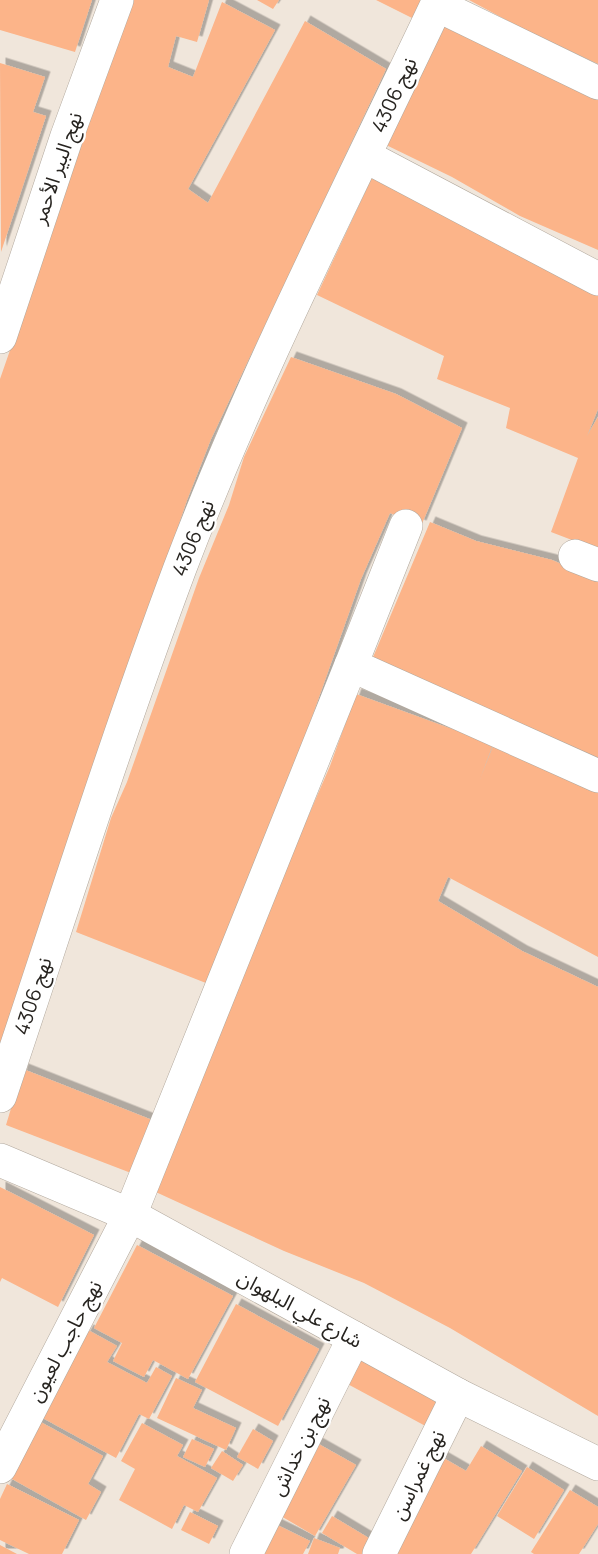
<svg xmlns="http://www.w3.org/2000/svg" width="598" height="1554" font-family="Manrope,'Noto Sans Arabic',sans-serif">
	<style>
		.building { fill: #fcb489; filter: url(#shadow) }
		.lines { fill: none; stroke-linecap: round; stroke-linejoin: round }
		.minor-casing { stroke: #b1a89d; stroke-width: 34 }
		.minor { stroke: #fff; stroke-width: 33 }
		.labels { text-anchor: middle; stroke-width: 4.5; stroke-linejoin: round; paint-order: stroke }
		.street-label { font-size: 20px; fill: #272420; stroke: #fff }
	</style>
	<defs>
		<filter id="shadow"><feDropShadow dx="5.5" dy="-5.5" stdDeviation="0" flood-color="#0004"/></filter>
	</defs>
	<rect width="100%" height="100%" fill="#f0e6db"/>
	<!-- building -->
	<g class="building">
		<path d="M 0,0 L 92,0 L 75,52 L 0,30 Z"/>
		<path d="M 132,0 L 209,0 L 197,42 L 176,36 L 168,67 L 193,77 L 222,2 L 275,30 L 188,189 L 208,203 L 305,21 L 386,69 L 211,439 L 187,500 L 0,1047 L 0,379 Z"/>
		<path d="M 257,0 L 279,0 L 273,9 Z"/>
		<path d="M 376,0 L 430,0 L 420,22 Z"/>
		<path d="M 469,0 L 598,0 L 598,64 L 523,29 Z"/>
		<path d="M 445,16 L 598,93 L 598,250 L 520,216 L 452,177 L 382,143 Z"/>
		<path d="M 0,63 L 45,77 L 33,112 L 46,116 L 1,252 Z"/>
		<path d="M 374,173 L 598,278 L 598,409 L 587,436 L 598,417 L 598,550 L 551,532 L 578,458 L 506,428 L 510,408 L 437,379 L 444,356 L 317,295 Z"/>
		<path d="M 291,357 L 396,394 L 462,428 L 421,526 L 390,513 L 361,579 L 288,784 L 211,985 L 76,932 L 111,818 L 127,782 L 199,578 L 229,505 L 244,457 Z"/>
		<path d="M 430,522 L 476,541 L 552,560 L 598,580 L 598,761 L 371,662 Z"/>
		<path d="M 356,694 L 493,744 L 480,779 L 494,744 L 598,787 L 598,957 L 448,877 L 438,901 L 522,951 L 598,987 L 598,1416 L 450,1328 L 364,1283 L 284,1251 L 147,1188 L 330,766 Z"/>
		<path d="M 23,1069 L 152,1120 L 131,1173 L 6,1125 Z"/>
		<path d="M 0,1187 L 94,1235 L 58,1307 L 2,1278 L 0,1282 Z"/>
		<path d="M 137,1245 L 233,1296 L 188,1379 L 153,1360 L 144,1377 L 113,1361 L 122,1343 L 94,1328 Z"/>
		<path d="M 236,1304 L 319,1349 L 278,1426 L 195,1382 Z"/>
		<path d="M 88,1330 L 117,1346 L 107,1362 L 147,1383 L 156,1367 L 172,1376 L 149,1419 L 139,1414 L 116,1458 L 41,1417 Z"/>
		<path d="M 359,1350 L 448,1398 L 431,1429 L 342,1381 Z"/>
		<path d="M 176,1378 L 202,1390 L 193,1408 L 236,1428 L 226,1450 L 157,1418 Z"/>
		<path d="M 35,1419 L 103,1456 L 88,1484 L 101,1492 L 86,1520 L 5,1475 Z"/>
		<path d="M 142,1423 L 183,1445 L 177,1456 L 217,1478 L 198,1512 L 184,1505 L 172,1529 L 119,1500 L 135,1469 L 121,1461 Z"/>
		<path d="M 253,1429 L 273,1441 L 258,1469 L 237,1457 Z"/>
		<path d="M 192,1439 L 214,1449 L 205,1467 L 183,1457 Z"/>
		<path d="M 315,1442 L 356,1465 L 315,1536 L 274,1512 Z"/>
		<path d="M 481,1446 L 522,1471 L 471,1554 L 387,1554 L 440,1456 L 466,1471 Z"/>
		<path d="M 222,1451 L 243,1465 L 233,1481 L 211,1468 Z"/>
		<path d="M 527,1467 L 564,1490 L 534,1539 L 497,1516 Z"/>
		<path d="M 7,1484 L 79,1520 L 62,1554 L 29,1554 L 0,1540 L 0,1499 Z"/>
		<path d="M 570,1490 L 598,1507 L 598,1524 L 579,1554 L 534,1554 L 531,1552 Z"/>
		<path d="M 190,1512 L 218,1526 L 209,1544 L 181,1530 Z"/>
		<path d="M 332,1516 L 372,1540 L 363,1554 L 357,1554 L 322,1533 Z"/>
		<path d="M 267,1520 L 310,1541 L 303,1554 L 252,1554 Z"/>
		<path d="M 314,1538 L 340,1548 L 338,1554 L 308,1554 Z"/>
		<path d="M 0,1545 L 17,1554 L 0,1554 Z"/>
	</g>
	<g class="lines">
		<!-- minor casing -->
		<g class="minor-casing">
			<g id="minor">
				<path d="M 437,5 L 598,83"/>
				<path d="M 365,156 L 598,279"/>
				<path d="M 0,337 L 67,136 L 117,0"/>
				<path d="M 575,556 L 598,565"/>
				<path d="M 351,665 L 406,526"/>
				<path d="M 0,1096 C 59,920 115,742 180,568 C 254,373 350,188 439,0"/>
				<path d="M 0,1160 L 130,1215 L 458,1395 L 598,1464"/>
				<path d="M 0,1467 L 130,1215 L 351,665 L 598,776"/>
				<path d="M 246,1554 L 354,1338"/>
				<path d="M 379,1554 L 458,1395"/>
			</g>
		</g>
		<!-- minor -->
		<use href="#minor" class="minor"/>
	</g>
	<g class="labels">
		<!-- street labels -->
		<g class="street-label">
			<text transform="translate(394 95) rotate(-65)" y="7">نهج 4306</text>
			<text transform="translate(57 168) rotate(-71)" y="7">نهج البير الأحمر</text>
			<text transform="translate(193 538) rotate(-68)" y="7">نهج 4306</text>
			<text transform="translate(33 996) rotate(-72)" y="7">نهج 4306</text>
			<text transform="translate(300 1309) rotate(29)" y="7">شارع علي البلهوان</text>
			<text transform="translate(65 1341) rotate(-62)" y="7">نهج حاجب لعيون</text>
			<text transform="translate(300 1446) rotate(-63)" y="7">نهج بن خداش</text>
			<text transform="translate(418 1475) rotate(-64)" y="7">نهج غمراسن</text>
		</g>
	</g>
</svg>
